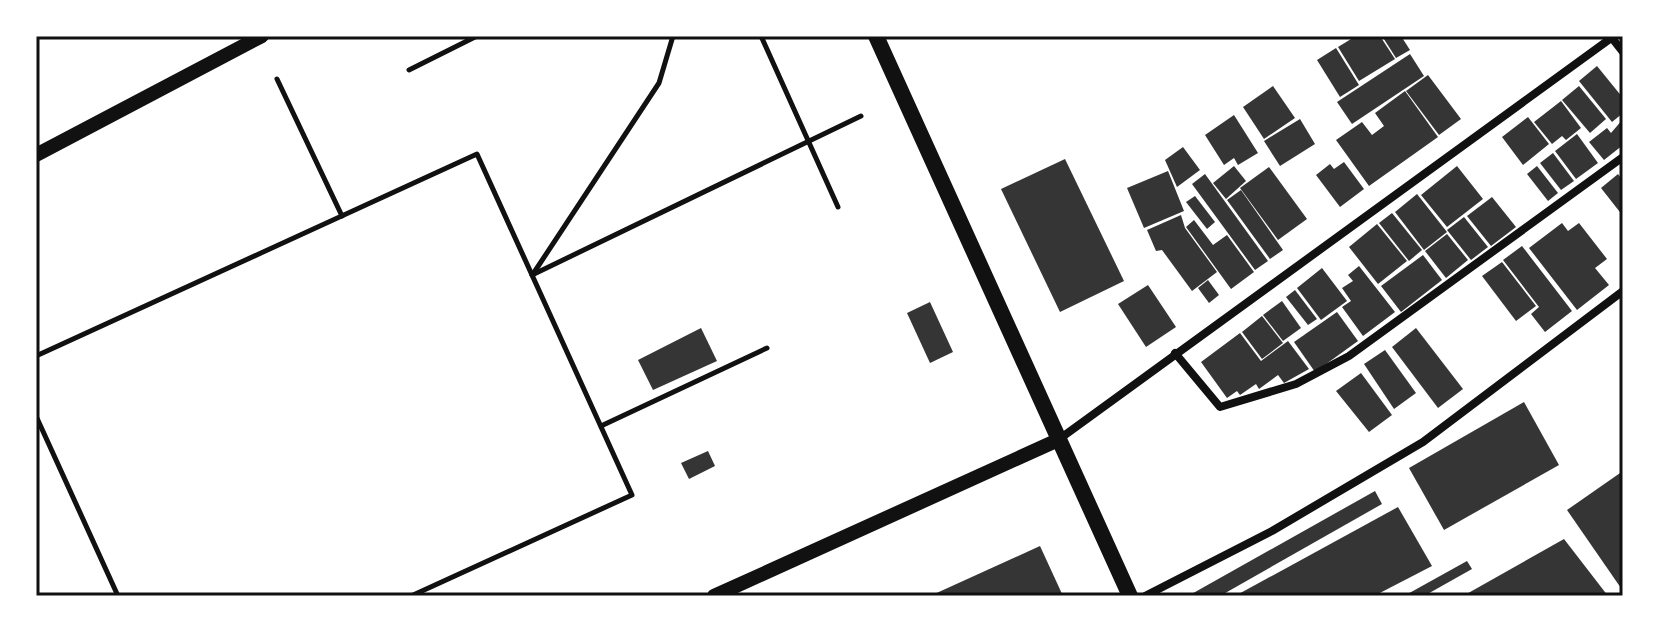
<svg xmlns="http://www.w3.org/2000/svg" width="1659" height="632" font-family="'Fira Sans',sans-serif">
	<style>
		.building { fill: #353535 }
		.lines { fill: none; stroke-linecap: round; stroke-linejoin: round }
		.path { stroke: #111; stroke-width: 5 }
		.minor { stroke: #111; stroke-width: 8 }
		.tertiary { stroke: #111; stroke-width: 14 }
		.secondary { stroke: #111; stroke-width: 16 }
		.neatline { fill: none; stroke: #111; stroke-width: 3 }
	</style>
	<rect width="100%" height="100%" fill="#fff"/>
	<!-- building -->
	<g class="building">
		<path d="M 1356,36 L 1380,36 L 1395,59 L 1359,81 L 1338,47 Z"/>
		<path d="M 1382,36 L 1401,36 L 1410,50 L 1396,58 Z"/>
		<path d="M 1336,48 L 1359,85 L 1340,97 L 1317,60 Z"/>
		<path d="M 1410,54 L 1424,76 L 1352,124 L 1337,102 Z"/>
		<path d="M 1597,66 L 1623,98 L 1623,113 L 1612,122 L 1579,81 Z"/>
		<path d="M 1428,75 L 1461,119 L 1439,135 L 1406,91 Z"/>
		<path d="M 1273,86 L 1295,118 L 1264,139 L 1243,107 Z"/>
		<path d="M 1579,86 L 1606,119 L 1590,133 L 1562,100 Z"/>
		<path d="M 1405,91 L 1438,137 L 1369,186 L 1336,140 L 1362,122 L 1372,135 L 1384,126 L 1375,113 Z"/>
		<path d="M 1561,101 L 1581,128 L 1566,140 L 1562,136 L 1552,144 L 1534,122 Z"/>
		<path d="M 1234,115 L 1258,153 L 1238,165 L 1234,158 L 1224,165 L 1205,135 Z"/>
		<path d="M 1528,117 L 1549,144 L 1523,165 L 1502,137 Z"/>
		<path d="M 1300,119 L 1315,144 L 1280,166 L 1264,141 Z"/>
		<path d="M 1623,119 L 1623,145 L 1604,160 L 1589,142 L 1607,128 L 1611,133 Z"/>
		<path d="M 1577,134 L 1598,163 L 1576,179 L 1555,151 Z"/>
		<path d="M 1183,147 L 1200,170 L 1177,187 L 1165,160 Z"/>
		<path d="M 1553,153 L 1574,181 L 1561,190 L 1540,163 Z"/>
		<path d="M 1065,159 L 1124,281 L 1060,312 L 1001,189 Z"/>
		<path d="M 1344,162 L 1364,189 L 1340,207 L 1316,175 L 1330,164 L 1334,169 Z"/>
		<path d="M 1234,166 L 1246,181 L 1226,199 L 1213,183 Z"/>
		<path d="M 1457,166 L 1483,199 L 1447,227 L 1421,195 Z"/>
		<path d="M 1537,166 L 1558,193 L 1548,201 L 1527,174 Z"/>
		<path d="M 1269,167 L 1307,219 L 1278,240 L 1240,188 Z"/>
		<path d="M 1168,171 L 1184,211 L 1144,228 L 1127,188 Z"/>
		<path d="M 1205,174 L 1268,261 L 1255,270 L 1192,184 Z"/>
		<path d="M 1618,174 L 1623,181 L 1623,216 L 1601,188 Z"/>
		<path d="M 1241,190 L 1283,250 L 1270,259 L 1227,200 Z"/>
		<path d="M 1417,194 L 1447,232 L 1424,250 L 1395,212 Z"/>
		<path d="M 1195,196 L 1215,222 L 1207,229 L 1186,202 Z"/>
		<path d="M 1492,197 L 1516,227 L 1491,246 L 1467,216 Z"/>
		<path d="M 1392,213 L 1422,250 L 1409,261 L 1379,223 Z"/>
		<path d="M 1181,215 L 1185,228 L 1217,272 L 1192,291 L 1162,250 L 1156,251 L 1147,230 Z"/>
		<path d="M 1464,217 L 1488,247 L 1471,260 L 1447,230 Z"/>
		<path d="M 1194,220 L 1213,245 L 1227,235 L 1254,272 L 1231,289 L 1186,227 Z"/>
		<path d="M 1562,223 L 1568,231 L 1579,223 L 1607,259 L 1595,268 L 1609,285 L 1577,310 L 1529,248 Z"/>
		<path d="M 1377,224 L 1407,261 L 1378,284 L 1349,247 Z"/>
		<path d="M 1447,234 L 1468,260 L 1446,278 L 1425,251 Z"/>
		<path d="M 1522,246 L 1572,311 L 1545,332 L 1531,314 L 1539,307 L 1503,260 Z"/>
		<path d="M 1423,255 L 1442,280 L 1401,312 L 1381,286 Z"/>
		<path d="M 1502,262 L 1536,306 L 1516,321 L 1482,276 Z"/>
		<path d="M 1359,266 L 1395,312 L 1363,336 L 1342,307 L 1351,301 L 1342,288 L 1353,281 L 1348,275 Z"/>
		<path d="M 1322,268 L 1347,301 L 1321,320 L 1297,288 Z"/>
		<path d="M 1208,280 L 1219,295 L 1209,303 L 1198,288 Z"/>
		<path d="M 1148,285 L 1176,327 L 1146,347 L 1118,304 Z"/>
		<path d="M 1295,290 L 1317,319 L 1308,325 L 1286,297 Z"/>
		<path d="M 1282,301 L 1301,328 L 1283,341 L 1263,315 Z"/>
		<path d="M 930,302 L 953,352 L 930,363 L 907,313 Z"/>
		<path d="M 1337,312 L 1358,341 L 1315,372 L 1294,342 Z"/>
		<path d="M 1262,316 L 1283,343 L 1262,359 L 1242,332 Z"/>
		<path d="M 701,328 L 717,361 L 653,390 L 638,360 Z"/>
		<path d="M 1416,328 L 1463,389 L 1438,408 L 1392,347 Z"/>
		<path d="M 1240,333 L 1261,361 L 1288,341 L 1309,369 L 1284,383 L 1278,375 L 1259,389 L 1256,384 L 1240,395 L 1237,391 L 1227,398 L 1201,362 Z"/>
		<path d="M 1385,350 L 1416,393 L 1394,409 L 1364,364 Z"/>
		<path d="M 1361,373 L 1392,415 L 1369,432 L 1336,391 Z"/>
		<path d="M 1524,402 L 1559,465 L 1444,530 L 1409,468 Z"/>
		<path d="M 708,451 L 715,466 L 689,479 L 681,463 Z"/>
		<path d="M 1623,471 L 1623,591 L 1567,510 Z"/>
		<path d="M 1375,491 L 1382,504 L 1220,596 L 1188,596 Z"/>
		<path d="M 1398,507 L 1432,566 L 1374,596 L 1235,596 Z"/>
		<path d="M 1564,539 L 1608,596 L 1463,596 Z"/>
		<path d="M 1040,546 L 1063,596 L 930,596 Z"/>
		<path d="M 1467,561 L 1472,569 L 1424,596 L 1404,596 Z"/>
	</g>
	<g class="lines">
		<!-- path -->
		<g class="path">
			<path d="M 761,36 L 838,207"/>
			<path d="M 409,70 L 477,36"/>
			<path d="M 277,79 L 342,216"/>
			<path d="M 533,274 L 659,83 L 673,36"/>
			<path d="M 532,275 L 861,116"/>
			<path d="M 36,356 L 477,154 L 632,495 L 411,596"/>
			<path d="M 36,416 L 118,596"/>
			<path d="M 601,426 L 767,348"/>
		</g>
		<!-- minor -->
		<g class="minor">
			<path d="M 1612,38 L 1623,52"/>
			<path d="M 1175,353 L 1220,407 L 1296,384 L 1349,356 L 1623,157"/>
			<path d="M 1058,440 L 1614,36"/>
			<path d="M 1145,596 L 1272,531 L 1423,442 L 1623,291"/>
		</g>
		<!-- tertiary -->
		<g class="tertiary">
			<path d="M 36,155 L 262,36"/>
			<path d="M 714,596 L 1058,440"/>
		</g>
		<!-- secondary -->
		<path class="secondary" d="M 876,36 L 1130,596"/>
	</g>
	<!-- border -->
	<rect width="1659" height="632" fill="none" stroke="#ffffff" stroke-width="76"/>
	<rect x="38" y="38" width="1583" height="556" class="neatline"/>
</svg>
